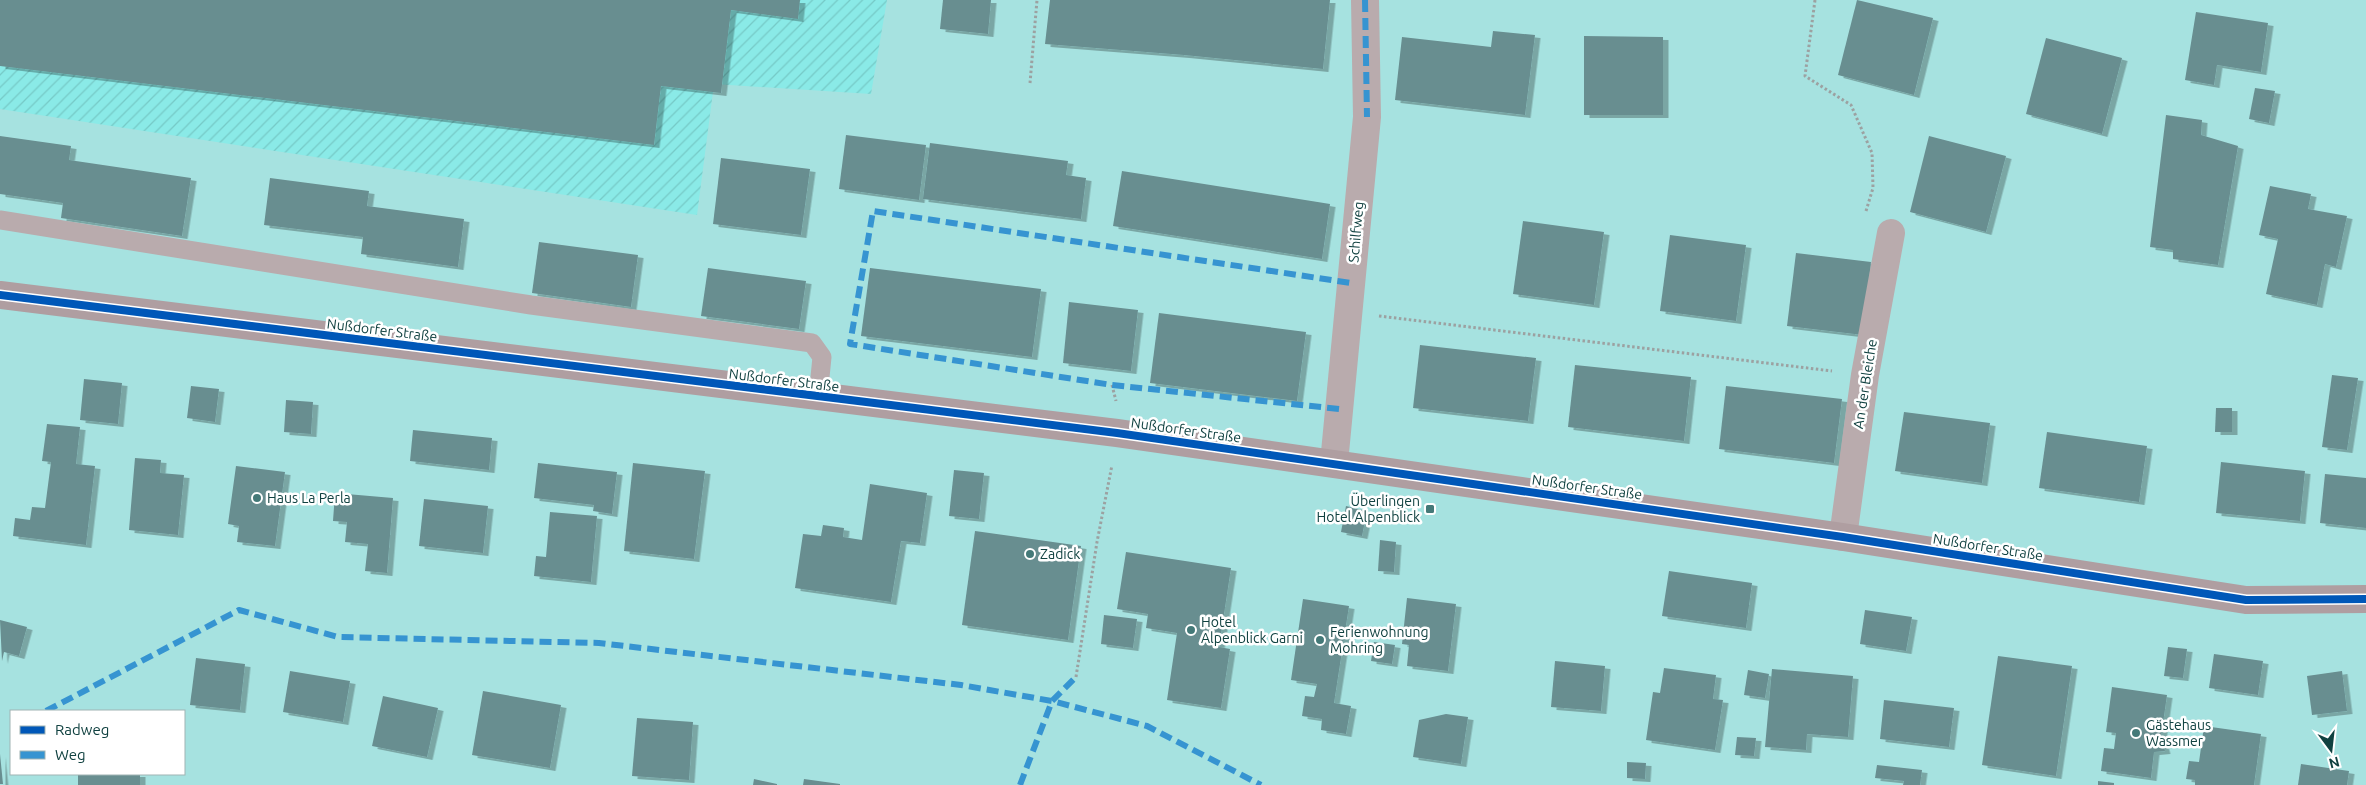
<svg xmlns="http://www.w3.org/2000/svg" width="2366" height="785" font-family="Ubuntu,sans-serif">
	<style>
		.industrial { fill: url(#industrial-furrows) }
		.building { fill: #688e90; filter: url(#shadow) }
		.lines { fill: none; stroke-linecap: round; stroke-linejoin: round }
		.path { stroke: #9ca1a1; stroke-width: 3; stroke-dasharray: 2.5 2.5; stroke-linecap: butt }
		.lane { stroke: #b9abad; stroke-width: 19 }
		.street { stroke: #b9abad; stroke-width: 28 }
		.secondary { stroke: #af9ea1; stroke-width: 28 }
		.quiet { stroke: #3694d1; stroke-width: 6; stroke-dasharray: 12 6; stroke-linecap: butt }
		.cycleway-casing { stroke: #fff; stroke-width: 11 }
		.cycleway { stroke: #0057b8; stroke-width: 8 }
		.poi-dot { fill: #447978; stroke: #fff; stroke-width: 2 }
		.labels { text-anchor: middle; stroke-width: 5; stroke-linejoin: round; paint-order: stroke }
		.street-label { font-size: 14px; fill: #104140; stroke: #fff }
		.poi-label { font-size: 14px; fill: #104140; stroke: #fff; text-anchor: start }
	</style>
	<defs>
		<pattern id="industrial-furrows" width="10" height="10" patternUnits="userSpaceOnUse" patternTransform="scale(1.25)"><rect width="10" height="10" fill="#8aeae7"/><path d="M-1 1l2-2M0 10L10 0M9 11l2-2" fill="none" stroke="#76cac7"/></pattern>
		<filter id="shadow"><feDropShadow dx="5.5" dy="3" stdDeviation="0" flood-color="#0004"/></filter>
	</defs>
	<rect width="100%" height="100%" fill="#a6e2e0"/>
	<!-- industrial -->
	<path class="industrial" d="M 0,0 L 887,0 L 871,94 L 714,84 L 697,215 L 0,109 Z"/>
	<!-- building -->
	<g class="building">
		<path d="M 0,0 L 800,0 L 798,19 L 731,10 L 721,93 L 661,86 L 654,145 L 0,66 Z"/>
		<path d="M 943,0 L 991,0 L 988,34 L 940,29 Z"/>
		<path d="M 1050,0 L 1330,0 L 1323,69 L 1184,55 L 1045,44 Z"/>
		<path d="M 1857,0 L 1933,18 L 1914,95 L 1838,75 Z"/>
		<path d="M 2196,12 L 2268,23 L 2261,72 L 2217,65 L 2214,85 L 2185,80 Z"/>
		<path d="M 1493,31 L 1535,35 L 1525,115 L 1395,100 L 1402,37 L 1491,47 Z"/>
		<path d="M 1584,36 L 1663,37 L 1663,115 L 1584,115 Z"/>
		<path d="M 2046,38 L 2122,58 L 2102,134 L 2026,114 Z"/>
		<path d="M 2255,88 L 2275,91 L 2269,123 L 2249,119 Z"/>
		<path d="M 2166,115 L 2202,120 L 2201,135 L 2238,146 L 2218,265 L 2173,259 L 2173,250 L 2150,247 Z"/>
		<path d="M 846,135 L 926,145 L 919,200 L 839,189 Z"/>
		<path d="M 0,136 L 71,146 L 69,160 L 191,178 L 182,236 L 61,218 L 63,203 L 0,194 Z"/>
		<path d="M 1929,136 L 2006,156 L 1986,232 L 1910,212 Z"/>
		<path d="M 930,143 L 1068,161 L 1066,175 L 1086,178 L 1081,219 L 923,199 Z"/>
		<path d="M 721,158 L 810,169 L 801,235 L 713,224 Z"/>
		<path d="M 1122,171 L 1330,204 L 1322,259 L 1113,226 Z"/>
		<path d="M 270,178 L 369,191 L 367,206 L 464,219 L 458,267 L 361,254 L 363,237 L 264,225 Z"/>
		<path d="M 2270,186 L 2311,194 L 2308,209 L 2347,216 L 2336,267 L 2325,264 L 2317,305 L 2266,294 L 2278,239 L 2259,235 Z"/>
		<path d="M 1523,221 L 1604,232 L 1594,305 L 1513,294 Z"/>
		<path d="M 1670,235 L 1746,245 L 1736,321 L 1660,311 Z"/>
		<path d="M 539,242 L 638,255 L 631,307 L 532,293 Z"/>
		<path d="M 1796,253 L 1871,262 L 1863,335 L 1787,326 Z"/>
		<path d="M 708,268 L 806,281 L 799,329 L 701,316 Z"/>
		<path d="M 870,268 L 1041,289 L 1032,357 L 861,336 Z"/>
		<path d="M 1069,302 L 1138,310 L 1131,371 L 1063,363 Z"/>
		<path d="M 1159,313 L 1306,332 L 1297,401 L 1150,383 Z"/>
		<path d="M 1420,345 L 1536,358 L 1528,421 L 1413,408 Z"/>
		<path d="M 1575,365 L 1691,377 L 1684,441 L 1568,427 Z"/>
		<path d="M 2332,375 L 2358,378 L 2347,450 L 2322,447 Z"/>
		<path d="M 84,379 L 122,383 L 118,424 L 80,420 Z"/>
		<path d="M 191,386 L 219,389 L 215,422 L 187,418 Z"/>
		<path d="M 1726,386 L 1842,399 L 1834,463 L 1719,449 Z"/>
		<path d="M 286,400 L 313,402 L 311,434 L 284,432 Z"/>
		<path d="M 2216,408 L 2232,408 L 2232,432 L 2215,432 Z"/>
		<path d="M 1904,412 L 1990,423 L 1982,483 L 1895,471 Z"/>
		<path d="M 47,424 L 80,427 L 76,464 L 95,466 L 86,545 L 13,536 L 15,518 L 30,520 L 32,507 L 45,508 L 51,462 L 42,461 Z"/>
		<path d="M 413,430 L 492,438 L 489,470 L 410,461 Z"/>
		<path d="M 2047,432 L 2147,446 L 2139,502 L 2039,488 Z"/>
		<path d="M 135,458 L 161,460 L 160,473 L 184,475 L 178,535 L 129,530 Z"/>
		<path d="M 2221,462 L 2305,471 L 2300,521 L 2216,513 Z"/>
		<path d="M 538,463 L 617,472 L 612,514 L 593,511 L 594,505 L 534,498 Z"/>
		<path d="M 633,463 L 705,471 L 694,559 L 624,551 Z"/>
		<path d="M 236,466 L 285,472 L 275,546 L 237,542 L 239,526 L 228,524 Z"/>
		<path d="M 954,470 L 984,473 L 979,519 L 949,516 Z"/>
		<path d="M 2325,474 L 2366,478 L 2366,528 L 2320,523 Z"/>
		<path d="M 870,484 L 927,493 L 920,543 L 901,541 L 891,602 L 795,588 L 803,534 L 821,536 L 823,525 L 844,528 L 843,537 L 862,540 Z"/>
		<path d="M 335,493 L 393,498 L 387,573 L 365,571 L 368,544 L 345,542 L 347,522 L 333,521 Z"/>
		<path d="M 424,499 L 488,506 L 483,553 L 419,546 Z"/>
		<path d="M 1346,506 L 1367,511 L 1362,536 L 1341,532 Z"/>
		<path d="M 550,512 L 597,516 L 591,582 L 534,576 L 536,556 L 546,557 Z"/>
		<path d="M 975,531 L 1081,546 L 1068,640 L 962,625 Z"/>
		<path d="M 1380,540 L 1396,542 L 1394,572 L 1378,571 Z"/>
		<path d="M 1126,552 L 1231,568 L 1219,647 L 1230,649 L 1221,708 L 1167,700 L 1177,633 L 1146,628 L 1148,614 L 1117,609 Z"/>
		<path d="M 1669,571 L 1752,583 L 1746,628 L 1662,616 Z"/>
		<path d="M 1407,598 L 1456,604 L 1448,671 L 1407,666 L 1409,645 L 1402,644 Z"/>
		<path d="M 1303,599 L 1349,606 L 1334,703 L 1351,706 L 1346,734 L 1321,730 L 1322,719 L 1302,716 L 1305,696 L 1314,697 L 1317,684 L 1291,680 Z"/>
		<path d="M 1865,610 L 1912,617 L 1906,651 L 1860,644 Z"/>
		<path d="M 1104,615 L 1137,619 L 1133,648 L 1101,644 Z"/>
		<path d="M 0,620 L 27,627 L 19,656 L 4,652 L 2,661 Z"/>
		<path d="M 1374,642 L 1395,645 L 1392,664 L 1371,661 Z"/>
		<path d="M 2168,647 L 2187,649 L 2183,678 L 2164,676 Z"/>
		<path d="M 2214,654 L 2263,661 L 2258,695 L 2209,688 Z"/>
		<path d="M 1998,656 L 2072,666 L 2056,776 L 1982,765 Z"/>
		<path d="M 196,658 L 245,664 L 240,710 L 190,705 Z"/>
		<path d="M 1555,661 L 1605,666 L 1601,711 L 1551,707 Z"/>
		<path d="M 1664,668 L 1716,675 L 1713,699 L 1723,700 L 1715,750 L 1646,740 L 1653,692 L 1660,693 Z"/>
		<path d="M 1772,669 L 1853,676 L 1848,737 L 1807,734 L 1806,750 L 1765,747 Z"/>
		<path d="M 1748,670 L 1769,674 L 1765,698 L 1744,695 Z"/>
		<path d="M 290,671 L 350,681 L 343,722 L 283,712 Z"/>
		<path d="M 2342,671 L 2347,711 L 2312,715 L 2307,676 Z"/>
		<path d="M 2112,687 L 2167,695 L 2161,737 L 2165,751 L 2154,752 L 2151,778 L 2101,771 L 2104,748 L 2114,749 L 2116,733 L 2106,732 Z"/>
		<path d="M 483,691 L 561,705 L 550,768 L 472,755 Z"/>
		<path d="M 383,696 L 438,708 L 427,757 L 372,746 Z"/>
		<path d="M 1884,700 L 1954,708 L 1949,747 L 1880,739 Z"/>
		<path d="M 1446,714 L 1468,717 L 1461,764 L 1413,757 L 1419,720 Z"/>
		<path d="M 637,718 L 693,722 L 689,780 L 632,776 Z"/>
		<path d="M 2204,726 L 2261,734 L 2254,785 L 2195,785 L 2195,780 L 2186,779 L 2189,761 L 2199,762 Z"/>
		<path d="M 1737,737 L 1756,738 L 1754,756 L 1735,755 Z"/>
		<path d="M 0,754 L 3,784 L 0,784 Z"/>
		<path d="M 1627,762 L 1646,763 L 1645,779 L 1627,778 Z"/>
		<path d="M 2301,764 L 2349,771 L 2347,785 L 2298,785 Z"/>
		<path d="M 1877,765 L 1922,770 L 1920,785 L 1903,785 L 1904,781 L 1875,778 Z"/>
		<rect x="78" y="774" width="62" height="11"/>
		<path d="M 754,779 L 777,784 L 777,785 L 753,785 Z"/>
		<path d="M 804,779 L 840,784 L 840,785 L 803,785 Z"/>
		<path d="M 2098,781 L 2114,783 L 2114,785 L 2098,785 Z"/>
	</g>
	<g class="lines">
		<!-- path -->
		<g class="path">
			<path d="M 1815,0 L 1805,76 L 1851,105 L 1872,153 L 1873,188 L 1866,211"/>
			<path d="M 1030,83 L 1037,0"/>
			<path d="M 1379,316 L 1832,371"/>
			<path d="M 1112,385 L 1116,401"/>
			<path d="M 1076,677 L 1097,542 L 1112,465"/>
		</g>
		<!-- lane -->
		<path class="lane" d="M 0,220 L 531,305 L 812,343 L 822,357 L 818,397"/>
		<!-- street -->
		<g class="street">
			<path d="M 1334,463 L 1367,117 L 1365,0"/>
			<path d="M 1843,537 L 1865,375 L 1891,233"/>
		</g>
		<!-- secondary -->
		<path class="secondary" d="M 0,295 L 1117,433 L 1843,537 L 2246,600 L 2366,599"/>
		<!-- quiet -->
		<g class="quiet">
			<path d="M 1365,0 L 1367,117"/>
			<path d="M 1339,409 L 1112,385 L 850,344 L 873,211 L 1351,283"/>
			<path d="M 46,711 L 239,610 L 338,637 L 599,643 L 961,685 L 1052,701 L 1147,726 L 1261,785"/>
			<path d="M 1020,785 L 1052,701 L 1076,677"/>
		</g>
		<!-- cycleway casing -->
		<g class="cycleway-casing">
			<path id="cycleway" d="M 0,295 L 1117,433 L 1843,537 L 2246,600 L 2366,599"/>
		</g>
		<!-- cycleway -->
		<use href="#cycleway" class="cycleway"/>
	</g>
	<!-- markers -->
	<g class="poi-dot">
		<circle cx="257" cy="498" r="5"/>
		<rect x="1425" y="504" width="10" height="10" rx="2.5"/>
		<circle cx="1030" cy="554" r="5"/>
		<circle cx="1191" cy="630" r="5"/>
		<circle cx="1320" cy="640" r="5"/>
		<circle cx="2136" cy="733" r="5"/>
	</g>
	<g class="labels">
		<!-- street labels -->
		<g class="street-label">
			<text transform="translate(1356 232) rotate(-85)" y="5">Schilfweg</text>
			<text transform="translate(382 330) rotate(7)" y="5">Nußdorfer Straße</text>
			<text transform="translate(784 380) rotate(7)" y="5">Nußdorfer Straße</text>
			<text transform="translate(1865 384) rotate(-81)" y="5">An der Bleiche</text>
			<text transform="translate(1186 430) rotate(8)" y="5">Nußdorfer Straße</text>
			<text transform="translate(1587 487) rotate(8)" y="5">Nußdorfer Straße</text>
			<text transform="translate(1988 547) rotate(9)" y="5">Nußdorfer Straße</text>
		</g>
		<!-- poi labels -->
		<g class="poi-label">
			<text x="267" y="503">Haus La Perla</text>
			<text x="1420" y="506" text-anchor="end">Überlingen<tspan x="1420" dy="16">Hotel Alpenblick</tspan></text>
			<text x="1040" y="559">Zadick</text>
			<text x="1201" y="627">Hotel<tspan x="1201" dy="16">Alpenblick Garni</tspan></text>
			<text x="1330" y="637">Ferienwohnung<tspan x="1330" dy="16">Mohring</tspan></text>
			<text x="2146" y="730">Gästehaus<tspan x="2146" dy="16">Wassmer</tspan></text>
		</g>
	</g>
	<!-- legend -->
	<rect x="10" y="710" width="175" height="65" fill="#ffffff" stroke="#9fb3b3"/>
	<rect x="20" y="726" width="25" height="8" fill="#0057b8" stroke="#9fb3b3"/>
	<text x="55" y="735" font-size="15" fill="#104140">Radweg</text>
	<rect x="20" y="751" width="25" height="8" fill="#3694d1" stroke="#9fb3b3"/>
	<text x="55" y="760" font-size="15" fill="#104140">Weg</text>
	<!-- north arrow -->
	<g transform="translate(2331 750) rotate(165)" stroke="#ffffff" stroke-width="4" paint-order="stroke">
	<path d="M0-4L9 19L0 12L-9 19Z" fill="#104140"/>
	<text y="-8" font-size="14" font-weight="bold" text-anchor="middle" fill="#104140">N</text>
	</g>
</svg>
